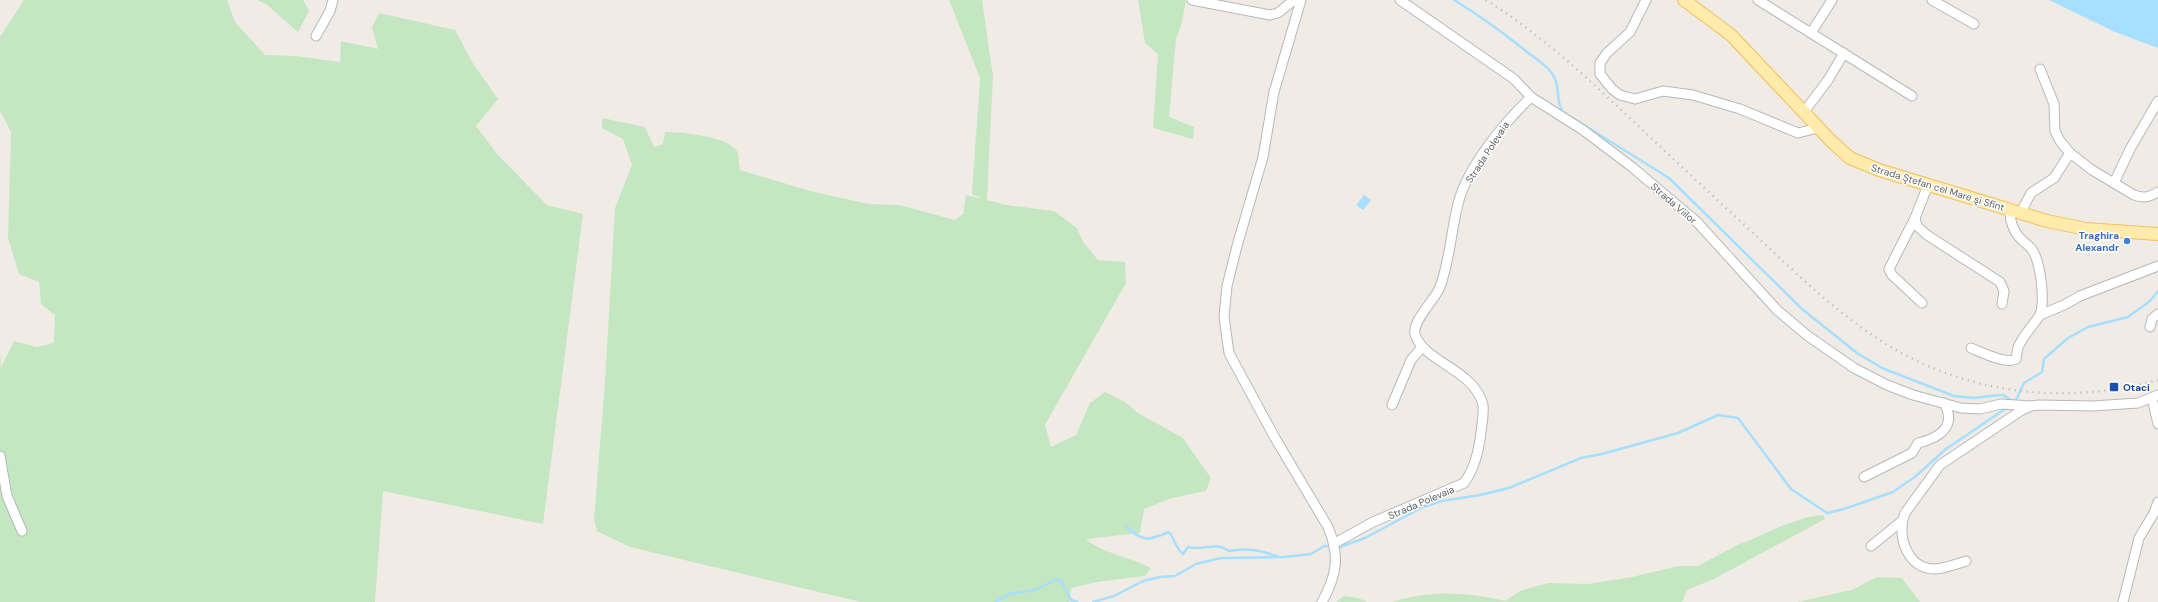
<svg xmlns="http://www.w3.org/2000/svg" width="2158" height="602" font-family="'DM Sans',sans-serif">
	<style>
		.green { fill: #c4e7c1 }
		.water { fill: #a6dfff }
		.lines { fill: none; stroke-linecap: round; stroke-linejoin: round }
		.stream { stroke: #a6dfff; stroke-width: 2.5 }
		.minor-casing { stroke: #b6b8bc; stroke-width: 11 }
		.major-casing { stroke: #f4be59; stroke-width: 14 }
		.minor { stroke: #fff; stroke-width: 9 }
		.major { stroke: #ffebab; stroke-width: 12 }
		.rail { stroke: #b4b5b6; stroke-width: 2.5; stroke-dasharray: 1 5; stroke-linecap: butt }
		.shop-dot { fill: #3f7fe0; stroke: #fff; stroke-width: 1.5 }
		.transit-dot { fill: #1a4fb4; stroke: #fff; stroke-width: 1.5 }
		.labels { text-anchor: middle; stroke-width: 3; stroke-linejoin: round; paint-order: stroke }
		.street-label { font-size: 10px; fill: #5d6266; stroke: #fff }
		.shop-label { font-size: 10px; font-weight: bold; fill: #366cbe; stroke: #fff; text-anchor: end }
		.transit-label { font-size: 10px; font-weight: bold; fill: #164399; stroke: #fff; text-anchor: start }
	</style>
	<rect width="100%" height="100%" fill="#f0ece5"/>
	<!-- green -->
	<g class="green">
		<path d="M 24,0 L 227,0 L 235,22 L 265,55 L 296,56 L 340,62 L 341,41 L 378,49 L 372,27 L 379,13 L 455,30 L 472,62 L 498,99 L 476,126 L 498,155 L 547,205 L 583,214 L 543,524 L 383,491 L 375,602 L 0,602 L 0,350 L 1,367 L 14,341 L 37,347 L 54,343 L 55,315 L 41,304 L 39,282 L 19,274 L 8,238 L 11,132 L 0,111 L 0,37 Z"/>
		<path d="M 257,0 L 303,0 L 309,11 L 298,32 L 266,4 Z"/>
		<path d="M 949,0 L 982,0 L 993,76 L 987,200 L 1006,205 L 1054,211 L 1077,228 L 1083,242 L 1098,260 L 1125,262 L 1126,283 L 1045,425 L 1051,447 L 1076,435 L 1090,403 L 1105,392 L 1125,402 L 1138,413 L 1183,438 L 1211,478 L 1206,491 L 1172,498 L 1144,509 L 1140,533 L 1086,539 C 1104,554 1130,557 1151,568 L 1145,576 L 1097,582 L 1071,588 L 1069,602 L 861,602 L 630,547 L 597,531 L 594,519 L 605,382 L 615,208 L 632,165 L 623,139 L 602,128 L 602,118 L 645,127 L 654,147 L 663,144 L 665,132 C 681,132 728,136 737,151 C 739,156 739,165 740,170 L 810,191 L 869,204 L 899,205 L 955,220 L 963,214 L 966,195 L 983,199 L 972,194 L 980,78 Z"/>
		<path d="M 1138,0 L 1186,0 L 1182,22 L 1176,39 L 1169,117 L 1194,127 L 1193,139 L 1153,128 L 1158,54 L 1145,43 Z"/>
		<path d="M 1823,515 L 1825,519 L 1714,579 L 1687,590 L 1682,602 L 1392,602 C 1432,590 1465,592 1505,601 L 1520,591 L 1548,583 L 1588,584 L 1632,577 L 1679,566 L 1698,566 L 1739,544 L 1753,539 L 1781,526 L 1808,517 Z"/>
		<path d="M 1877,577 L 1902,578 L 1920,602 L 1797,602 L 1852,590 Z"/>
		<path d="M 1344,596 L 1358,598 L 1368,602 L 1336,602 Z"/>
	</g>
	<!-- water -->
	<g class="water">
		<path d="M 2049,0 L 2158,0 L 2158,48 L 2115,32 Z"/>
		<path d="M 1364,195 L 1371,200 L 1363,210 L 1356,205 Z"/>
	</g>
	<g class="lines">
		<!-- stream -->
		<g class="stream">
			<path d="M 1454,0 C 1480,16 1504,33 1527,52 C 1536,59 1547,65 1553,75 C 1561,87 1555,102 1563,112 L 1669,178 L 1802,309 L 1857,353 L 1882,368 L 1954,396 L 1974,398 L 1999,395 L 2003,395 L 2014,402"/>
			<path d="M 2015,402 L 2024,383 L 2042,372 L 2044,359 L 2068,338 L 2088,327 L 2128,317 L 2150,301 L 2158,291"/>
			<path d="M 1126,526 C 1142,542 1148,541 1169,532 C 1174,538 1176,549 1183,554 L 1188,547 C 1204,551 1215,541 1229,551 C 1247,547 1260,551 1277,556"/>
			<path d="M 1340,547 L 1365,538 L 1423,507 L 1442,501 L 1480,495 L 1509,488 L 1581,458 L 1602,454 L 1678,433 L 1718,415 L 1738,418 L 1791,489 L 1827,513 L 1844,509 L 1893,492 L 1916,476 L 1946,449 L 2008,407"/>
			<path d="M 995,602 L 1009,594 L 1035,590 L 1057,579 L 1061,581 L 1071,600 L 1078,602"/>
			<path d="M 1093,602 L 1114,596 L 1143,581 L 1160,577 L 1175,576 L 1196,564 L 1221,558 L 1284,557 L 1311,554 L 1324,546 L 1329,546"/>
		</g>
		<!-- minor casing -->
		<g class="minor-casing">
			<g id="minor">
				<path d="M 1192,0 L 1270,15 L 1278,13 L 1294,0"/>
				<path d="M 1301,0 L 1274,92 L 1263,157 L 1237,246 L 1227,286 L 1224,317 L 1229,353 L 1275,438 L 1328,527 C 1340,556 1337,575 1322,602"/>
				<path d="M 1400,0 L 1514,79 L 1531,97 L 1583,130 L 1632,167 L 1697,222 L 1777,310 L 1808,336 L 1854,368 L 1887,385 L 1913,395 L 1961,408 L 1980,409 L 2001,404 L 2031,406"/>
				<path d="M 1646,0 L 1630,32 L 1607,53 L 1600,63 L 1600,74 L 1612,89 L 1620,95 L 1635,99 L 1663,91 L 1693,95 L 1740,109 L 1798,133 L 1818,128"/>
				<path d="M 1758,0 L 1912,96"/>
				<path d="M 1932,0 L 1974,24"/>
				<path d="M 1811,33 L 1832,0"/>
				<path d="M 316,36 L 330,11 L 333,0"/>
				<path d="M 2040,69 L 2054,104 L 2055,131 L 2060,141 L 2070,153 L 2092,170 L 2134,195 C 2144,199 2149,197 2158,192"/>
				<path d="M 1804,112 L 1828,80 L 1844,53"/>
				<path d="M 2114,183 L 2130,149 L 2158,101"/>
				<path d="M 1928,185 L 1915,218 L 1917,226 L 1927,235 L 2000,282 L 2004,291 L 2002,304"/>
				<path d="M 2010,209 C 2009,220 2014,233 2022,240 C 2026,244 2030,246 2033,251 C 2041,265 2045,301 2040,315"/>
				<path d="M 2021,212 L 2031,193 L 2054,178 L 2070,153"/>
				<path d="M 1915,218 L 1889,269 L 1892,275 L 1922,303"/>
				<path d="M 2150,327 L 2152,319 L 2158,314"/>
				<path d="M 1971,348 C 1981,352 2007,365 2016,359 L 2018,347 L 2023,338 L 2040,315 L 2064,305 L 2080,296 L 2158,266"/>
				<path d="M 2152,398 L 2158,424"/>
				<path d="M 1392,405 L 1411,360 L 1422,347"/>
				<path d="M 0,456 L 7,496 L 22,531"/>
				<path d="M 1864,477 L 1912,453 L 1918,443 C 1940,438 1957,426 1944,403"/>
				<path d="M 1335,543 L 1373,522 L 1464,483 C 1475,468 1479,451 1481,432 C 1482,424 1484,413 1483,405 C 1474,369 1423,362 1415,334 C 1412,321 1435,300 1440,287 C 1450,260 1451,231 1458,204 C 1467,167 1504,123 1531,97"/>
				<path d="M 1871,546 L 1902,521"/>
				<path d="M 1966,561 C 1957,564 1946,568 1936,569 C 1907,570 1896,535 1905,513 L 1940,465 L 2022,410 L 2031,406 L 2039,405 L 2093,406 L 2138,403 L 2158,395"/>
				<path d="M 2123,602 L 2139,538 L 2154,513 L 2158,502"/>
			</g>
		</g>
		<!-- major casing -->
		<g class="major-casing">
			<path id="major" d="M 1684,0 L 1731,35 L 1831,141 L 1850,158 L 1879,170 L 2047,221 L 2086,229 L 2158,234"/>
		</g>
		<!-- minor -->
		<use href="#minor" class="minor"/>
		<!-- major -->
		<use href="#major" class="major"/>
		<!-- rail -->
		<path class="rail" d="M 1486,0 C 1539,33 1585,76 1631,119 C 1671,157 1712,195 1753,233 C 1796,273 1839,316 1891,347 C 1972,395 2067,405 2158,380"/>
	</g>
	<!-- markers -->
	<circle class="shop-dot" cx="2127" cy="241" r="4"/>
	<rect class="transit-dot" x="2109" y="382" width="10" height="10" rx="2"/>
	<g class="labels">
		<!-- street labels -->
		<g class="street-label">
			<text transform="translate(1487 152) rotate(-57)" y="4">Strada Polevaia</text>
			<text transform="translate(1938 187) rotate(17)" y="4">Strada Ştefan cel Mare şi Sfînt</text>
			<text transform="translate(1674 203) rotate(41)" y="4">Strada Viilor</text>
			<text transform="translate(1421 502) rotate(-23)" y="4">Strada Polevaia</text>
		</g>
		<!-- shop labels -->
		<g class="shop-label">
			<text x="2119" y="239">Traghira<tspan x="2119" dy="12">Alexandr</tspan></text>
		</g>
		<!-- transit labels -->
		<g class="transit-label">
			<text x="2123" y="391">Otaci</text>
		</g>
	</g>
</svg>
